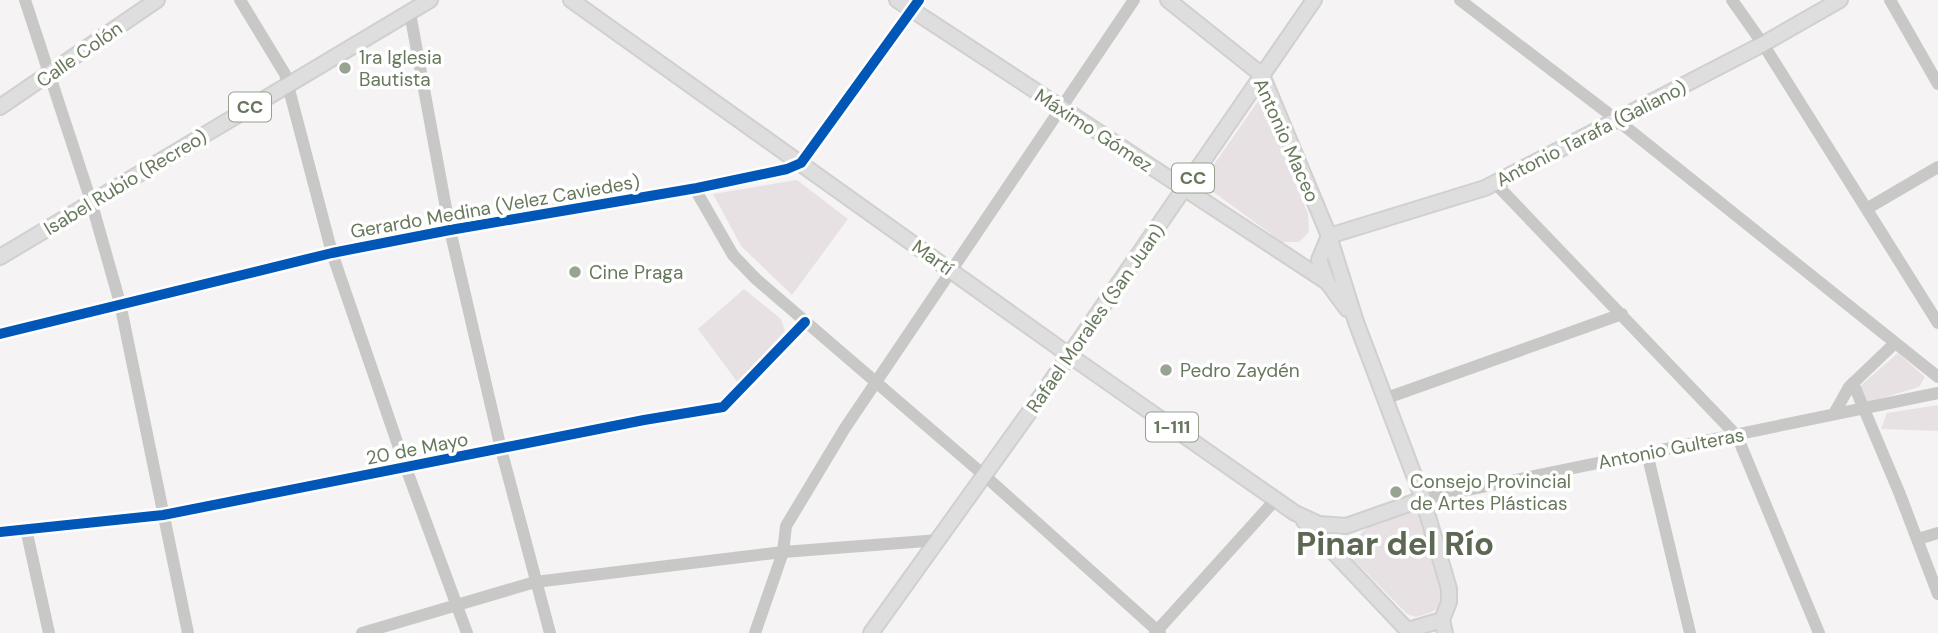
<svg xmlns="http://www.w3.org/2000/svg" width="1938" height="633" font-family="'DM Sans',sans-serif">
	<style>
		.green { fill: #e8e1e4 }
		.lines { fill: none; stroke-linecap: round; stroke-linejoin: round }
		.major-casing { stroke: #d0d0cf; stroke-width: 18 }
		.minor { stroke: #c8c9c7; stroke-width: 12 }
		.major { stroke: #dddedd; stroke-width: 14 }
		.cycleway-casing { stroke: #fff; stroke-width: 15 }
		.cycleway { stroke: #0057b8; stroke-width: 10 }
		.poi-dot { fill: #99a392; stroke: #fff; stroke-width: 2.5 }
		.labels { text-anchor: middle; stroke-width: 7; stroke-linejoin: round; paint-order: stroke }
		.shield { fill: #fff; stroke: #95a08e; stroke-width: 2 }
		.shield-label { font-size: 18px; font-weight: bold; fill: #68785d }
		.street-label { font-size: 19px; fill: #68785d; stroke: #fff }
		.poi-label { font-size: 19px; fill: #68785d; stroke: #fff; text-anchor: start }
		.town-label { font-size: 33px; font-weight: bold; fill: #5c6853; stroke: #fff }
	</style>
	<rect width="100%" height="100%" fill="#f5f3f4"/>
	<!-- green -->
	<g class="green">
		<path d="M 1261,97 L 1308,214 L 1309,232 L 1299,242 L 1282,242 L 1201,183 Z"/>
		<path d="M 797,180 L 848,219 L 792,295 L 741,246 L 713,194 Z"/>
		<path d="M 744,289 L 781,319 L 785,331 L 738,383 L 698,329 Z"/>
		<path d="M 1898,353 L 1925,377 L 1919,387 L 1866,403 L 1859,387 Z"/>
		<path d="M 1938,405 L 1938,431 L 1881,429 L 1887,413 Z"/>
		<path d="M 1405,511 L 1416,512 L 1422,518 L 1444,601 C 1437,612 1427,614 1416,617 L 1407,614 L 1354,560 C 1348,528 1381,521 1405,511 Z"/>
	</g>
	<g class="lines">
		<!-- major casing -->
		<g class="major-casing">
			<g id="major">
				<path d="M 571,0 L 1069,355 L 1295,513 L 1319,524 L 1346,526 L 1423,499"/>
				<path d="M 897,0 L 1327,282"/>
				<path d="M 1168,0 L 1262,75 L 1329,236 L 1356,322 L 1423,499 L 1449,589 L 1449,602 L 1442,620 L 1445,633"/>
				<path d="M 0,107 L 157,0"/>
				<path d="M 1329,236 L 1485,188 L 1763,44 L 1840,0"/>
				<path d="M 1329,236 L 1319,260 L 1327,282 L 1347,309"/>
				<path d="M 0,257 L 430,0"/>
				<path d="M 1304,521 L 1410,633"/>
				<path d="M 1408,630 L 1442,620"/>
				<path d="M 871,633 L 1041,396 L 1314,0"/>
			</g>
		</g>
		<!-- minor -->
		<g class="minor">
			<path d="M 25,0 L 91,201 L 120,303 L 188,633"/>
			<path d="M 240,0 L 285,74 L 332,253 L 406,468 L 467,633"/>
			<path d="M 1460,0 L 1617,120 L 1938,377"/>
			<path d="M 1732,0 L 1763,44 L 1938,323"/>
			<path d="M 1890,0 L 1938,84"/>
			<path d="M 410,13 L 450,230 L 501,449 L 550,633"/>
			<path d="M 1495,183 L 1737,436 L 1819,633"/>
			<path d="M 695,189 L 733,255 L 756,279 L 985,476 L 1160,633"/>
			<path d="M 1868,208 L 1938,167"/>
			<path d="M 0,334 L 332,253 L 450,230 L 697,188 L 787,169 L 801,163 L 919,0"/>
			<path d="M 1853,383 L 1899,492 L 1938,594"/>
			<path d="M 1384,399 L 1622,314"/>
			<path d="M 1834,414 L 1849,387 L 1895,343"/>
			<path d="M 1647,453 L 1690,633"/>
			<path d="M 1423,499 L 1938,393"/>
			<path d="M 26,529 L 49,633"/>
			<path d="M 0,532 L 163,515 L 644,420 L 723,407 L 805,322"/>
			<path d="M 1918,539 L 1938,533"/>
			<path d="M 362,633 L 535,582 L 783,552 L 939,540"/>
			<path d="M 755,633 L 783,552 L 786,526 L 845,428 L 1134,0"/>
			<path d="M 1155,633 L 1276,499"/>
		</g>
		<!-- major -->
		<use href="#major" class="major"/>
		<!-- cycleway casing -->
		<g class="cycleway-casing">
			<g id="cycleway">
				<path d="M 0,334 L 332,253 L 450,230 L 697,188 L 787,169 L 801,163 L 919,0"/>
				<path d="M 0,532 L 163,515 L 644,420 L 723,407 L 805,322"/>
			</g>
		</g>
		<!-- cycleway -->
		<use href="#cycleway" class="cycleway"/>
	</g>
	<!-- markers -->
	<g class="poi-dot">
		<circle cx="345" cy="68" r="7"/>
		<circle cx="575" cy="272" r="7"/>
		<circle cx="1166" cy="370" r="7"/>
		<circle cx="1396" cy="492" r="7"/>
	</g>
	<g class="labels">
		<!-- shield labels -->
		<g class="shield">
			<rect x="229" y="92.5" width="42" height="29" rx="5"/>
			<rect x="1172" y="163.5" width="42" height="29" rx="5"/>
			<rect x="1146" y="412.5" width="52" height="29" rx="5"/>
		</g>
		<g class="shield-label">
			<text x="250" y="113">CC</text>
			<text x="1193" y="184">CC</text>
			<text x="1172" y="433">1-111</text>
		</g>
		<!-- street labels -->
		<g class="street-label">
			<text transform="translate(79 54) rotate(-35)" y="7">Calle Colón</text>
			<text transform="translate(1094 130) rotate(33)" y="7">Máximo Gómez</text>
			<text transform="translate(1591 133) rotate(-27)" y="7">Antonio Tarafa (Galiano)</text>
			<text transform="translate(1287 140) rotate(66)" y="7">Antonio Maceo</text>
			<text transform="translate(125 182) rotate(-31)" y="7">Isabel Rubio (Recreo)</text>
			<text transform="translate(495 206) rotate(-10)" y="7">Gerardo Medina (Velez Caviedes)</text>
			<text transform="translate(933 257) rotate(36)" y="7">Martí</text>
			<text transform="translate(1095 318) rotate(-55)" y="7">Rafael Morales (San Juan)</text>
			<text transform="translate(417 448) rotate(-11)" y="7">20 de Mayo</text>
			<text transform="translate(1671 448) rotate(-11)" y="7">Antonio Gulteras</text>
		</g>
		<!-- poi labels -->
		<g class="poi-label">
			<text x="359" y="64">1ra Iglesia<tspan x="359" dy="22">Bautista</tspan></text>
			<text x="589" y="279">Cine Praga</text>
			<text x="1180" y="377">Pedro Zaydén</text>
			<text x="1410" y="488">Consejo Provincial<tspan x="1410" dy="22">de Artes Plásticas</tspan></text>
		</g>
		<!-- town labels -->
		<g class="town-label">
			<text x="1395" y="555">Pinar del Río</text>
		</g>
	</g>
</svg>
